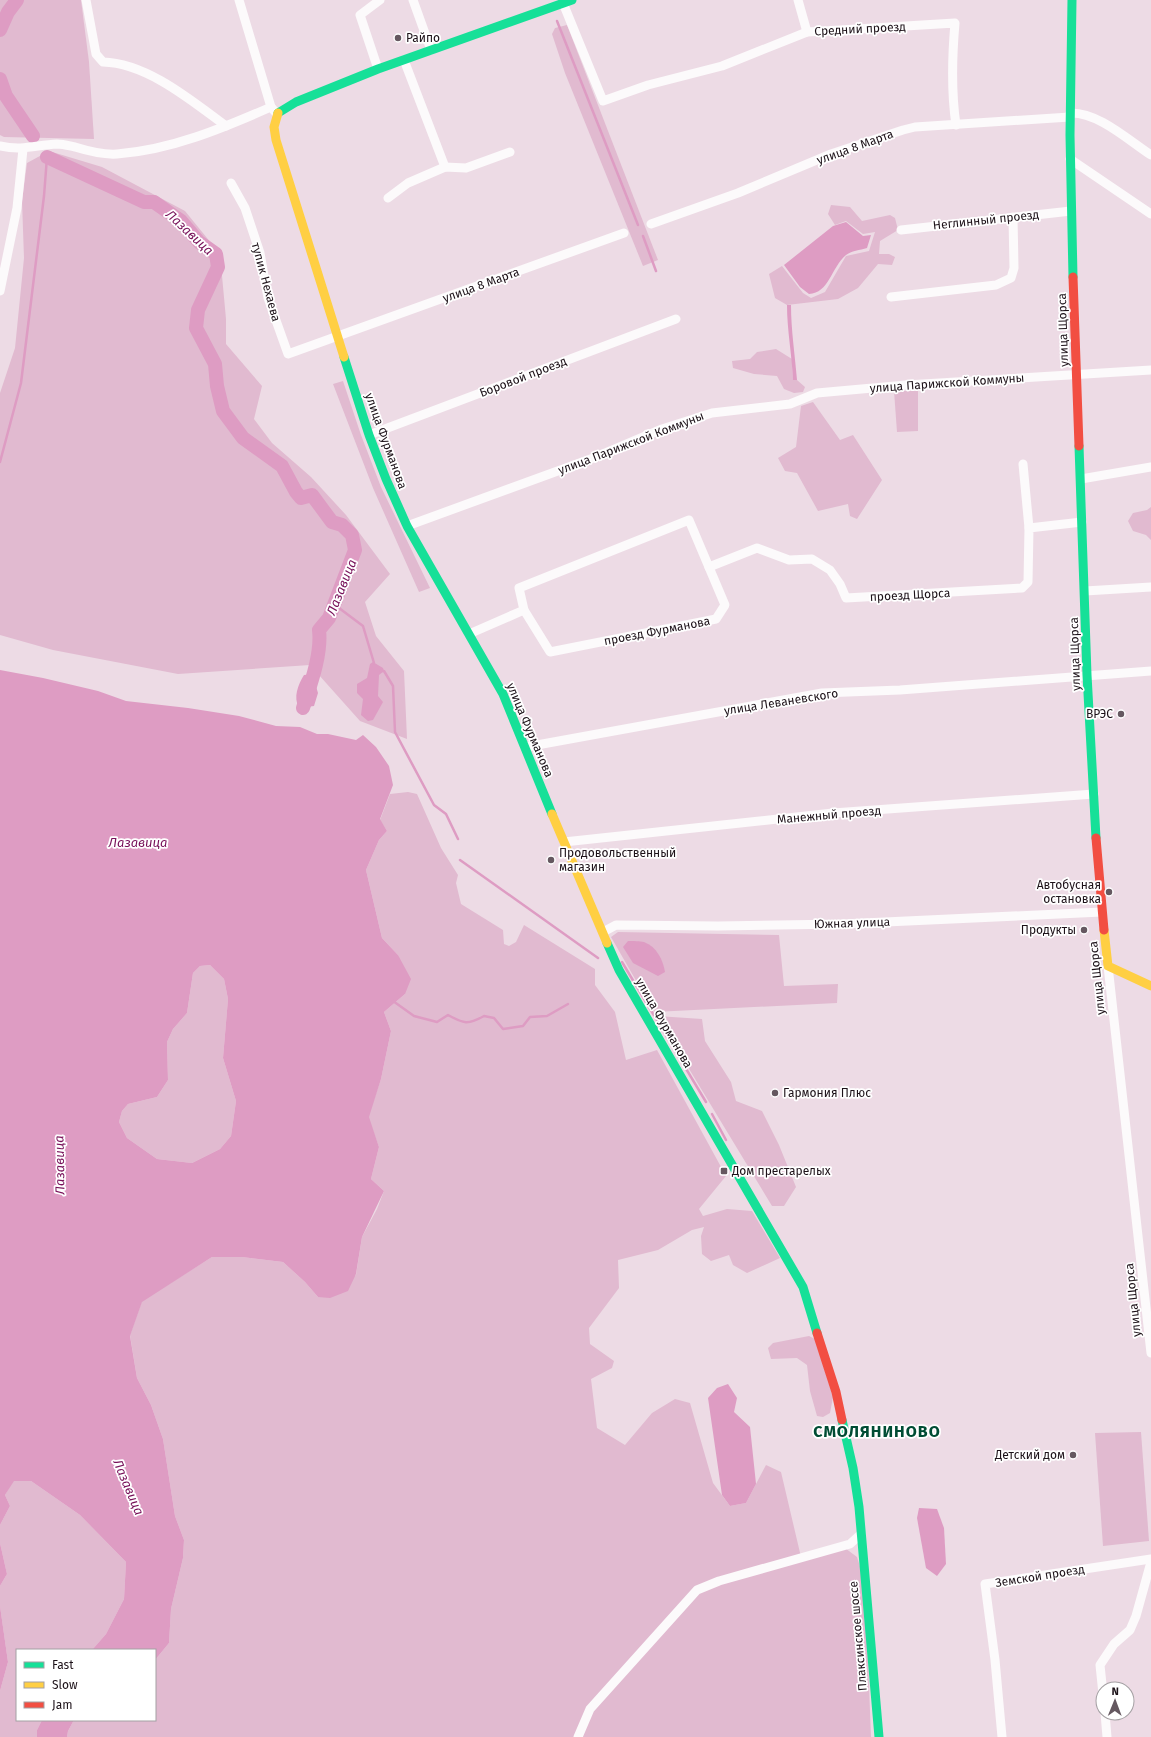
<svg xmlns="http://www.w3.org/2000/svg" width="1151" height="1737" font-family="'Fira Sans',sans-serif">
	<style>
		.green { fill: #e1bad0 }
		.water { fill: #de9cc3; fill-rule: evenodd }
		.lines { fill: none; stroke-linecap: round; stroke-linejoin: round }
		.stream { stroke: #de9cc3; stroke-width: 2.5 }
		.river { stroke: #de9cc3; stroke-width: 14 }
		.street { stroke: #fcfafb; stroke-width: 9 }
		.fast { stroke: #16e098; stroke-width: 9 }
		.slow { stroke: #ffcf43; stroke-width: 9 }
		.jam { stroke: #f24e42; stroke-width: 9 }
		.poi-dot { fill: #655860; stroke: #fff; stroke-width: 1.5 }
		.labels { text-anchor: middle; stroke-width: 3.5; stroke-linejoin: round; paint-order: stroke }
		.street-label { font-size: 12px; fill: #1c1118; stroke: #fff }
		.poi-label { font-size: 12px; fill: #1c1118; stroke: #fff; text-anchor: start }
		.water-label { font-size: 13px; font-style: italic; fill: #771059; stroke: #fff }
		.district-label { font-size: 16px; font-weight: bold; letter-spacing: 1px; fill: #004c34; stroke: #fff }
	</style>
	<rect width="100%" height="100%" fill="#eddbe5"/>
	<!-- green -->
	<g class="green">
		<path d="M 0,0 L 81,0 L 89,62 L 94,139 L 4,137 L 0,135 Z"/>
		<path d="M 567,25 L 658,260 L 643,266 L 565,73 L 552,34 L 555,28 Z"/>
		<path d="M 49,151 L 102,167 L 185,211 L 220,254 L 226,319 L 226,344 L 262,386 L 254,419 L 272,443 L 311,477 L 346,515 L 390,574 L 365,602 L 376,636 L 404,671 L 407,739 L 360,721 L 310,665 L 178,674 L 53,650 L 0,635 L 0,393 L 15,348 L 24,258 L 22,201 L 27,163 Z"/>
		<path d="M 831,205 L 850,207 L 862,221 L 890,215 L 895,218 L 898,230 L 880,241 L 879,254 L 889,254 L 895,257 L 892,265 L 878,264 L 858,288 L 838,299 L 787,305 L 775,298 L 769,274 L 782,266 L 803,293 L 811,298 L 825,292 L 846,256 L 869,251 L 875,232 L 863,234 L 846,221 L 835,225 L 828,214 Z"/>
		<path d="M 776,349 L 792,359 L 793,380 L 797,380 L 805,387 L 803,392 L 794,393 L 784,389 L 777,376 L 754,374 L 733,368 L 732,361 L 750,359 L 757,352 Z"/>
		<path d="M 343,381 L 361,435 L 381,487 L 430,588 L 419,592 L 373,488 L 333,384 Z"/>
		<path d="M 894,391 L 918,391 L 918,431 L 897,432 Z"/>
		<path d="M 813,402 L 840,440 L 853,435 L 882,480 L 857,519 L 850,516 L 848,504 L 818,511 L 797,473 L 785,471 L 778,458 L 796,447 L 801,406 Z"/>
		<path d="M 1151,507 L 1151,540 L 1146,535 L 1133,531 L 1128,521 L 1133,513 L 1147,510 Z"/>
		<path d="M 408,792 L 417,794 L 441,848 L 458,875 L 456,883 L 461,904 L 503,930 L 504,944 L 509,946 L 516,942 L 524,925 L 595,969 L 595,985 L 615,1012 L 626,1060 L 657,1050 L 726,1176 L 699,1209 L 703,1216 L 727,1209 L 752,1211 L 780,1258 L 747,1273 L 733,1265 L 729,1255 L 711,1261 L 702,1254 L 701,1236 L 704,1227 L 692,1230 L 658,1250 L 618,1260 L 619,1288 L 589,1328 L 590,1344 L 614,1361 L 612,1368 L 591,1379 L 597,1428 L 625,1445 L 652,1413 L 675,1399 L 690,1403 L 713,1483 L 730,1506 L 746,1503 L 766,1465 L 781,1472 L 801,1557 L 845,1548 L 857,1557 L 865,1582 L 871,1737 L 67,1737 L 68,1731 L 74,1720 L 155,1720 L 155,1660 L 169,1643 L 171,1609 L 183,1558 L 184,1540 L 175,1516 L 163,1439 L 151,1405 L 137,1378 L 130,1335 L 142,1301 L 212,1257 L 242,1257 L 283,1262 L 305,1282 L 318,1297 L 356,1275 L 362,1237 L 377,1209 L 384,1191 L 371,1179 L 379,1147 L 368,1117 L 381,1079 L 391,1031 L 384,1012 L 405,994 L 398,955 L 382,938 L 366,870 L 379,840 L 387,831 L 380,820 L 390,794 Z"/>
		<path d="M 618,932 L 779,935 L 784,986 L 838,984 L 837,1003 L 654,1012 L 611,937 Z"/>
		<path d="M 210,965 L 224,979 L 228,999 L 223,1058 L 236,1101 L 231,1136 L 220,1149 L 192,1163 L 157,1159 L 127,1138 L 119,1122 L 122,1111 L 128,1104 L 157,1097 L 168,1080 L 167,1042 L 173,1029 L 187,1013 L 193,973 L 200,966 Z"/>
		<path d="M 657,1016 L 702,1019 L 705,1041 L 731,1082 L 736,1101 L 762,1111 L 779,1145 L 796,1187 L 784,1206 L 772,1206 Z"/>
		<path d="M 809,1336 L 815,1339 L 833,1397 L 830,1413 L 823,1417 L 817,1416 L 810,1391 L 807,1365 L 797,1358 L 771,1359 L 768,1348 L 773,1343 Z"/>
		<path d="M 1141,1432 L 1149,1541 L 1103,1546 L 1095,1433 Z"/>
		<path d="M 13,1481 L 31,1481 L 80,1515 L 126,1562 L 124,1599 L 106,1634 L 92,1650 L 17,1650 L 17,1720 L 42,1720 L 37,1730 L 37,1737 L 0,1737 L 0,1691 L 8,1662 L 0,1606 L 0,1586 L 7,1574 L 0,1543 L 0,1525 L 10,1506 L 5,1495 Z"/>
	</g>
	<!-- water -->
	<g class="water">
		<path d="M 846,222 L 863,236 L 871,235 L 867,248 C 860,250 851,251 846,255 C 831,268 829,293 809,294 L 800,287 L 784,265 L 833,226 Z"/>
		<path d="M 787,305 L 791,305 C 791,330 795,355 797,380 L 793,380 C 792,355 787,330 787,305 Z"/>
		<path d="M 373,662 L 383,668 L 384,671 L 379,675 L 378,696 L 383,702 L 373,720 L 368,721 L 361,715 L 363,699 L 357,693 L 357,684 L 367,678 L 370,664 Z"/>
		<path d="M 0,670 L 43,678 L 98,691 L 126,701 L 188,708 L 239,716 L 276,726 L 300,727 L 317,734 L 328,734 L 356,740 L 363,735 L 376,747 L 389,766 L 393,785 L 380,819 L 387,831 L 379,840 L 366,870 L 382,938 L 398,955 L 411,979 L 405,994 L 384,1012 L 391,1031 L 381,1079 L 369,1117 L 379,1147 L 371,1179 L 384,1191 L 362,1237 L 356,1274 L 348,1291 L 330,1298 L 318,1297 L 305,1282 L 283,1262 L 242,1257 L 212,1257 L 142,1302 L 130,1336 L 137,1378 L 151,1405 L 163,1439 L 175,1516 L 184,1540 L 183,1558 L 171,1609 L 169,1643 L 155,1660 L 155,1650 L 92,1650 L 106,1634 L 124,1599 L 126,1562 L 80,1515 L 31,1481 L 14,1481 L 5,1495 L 10,1506 L 0,1525 ZM 210,965 L 224,979 L 228,999 L 223,1058 L 236,1101 L 231,1136 L 220,1149 L 192,1163 L 157,1159 L 127,1138 L 119,1122 L 122,1111 L 128,1104 L 157,1097 L 168,1080 L 167,1042 L 173,1029 L 187,1013 L 193,973 L 200,966 Z"/>
		<path d="M 313,674 L 317,675 L 315,683 L 318,693 L 314,706 L 299,708 C 293,697 298,685 304,675 Z"/>
		<path d="M 628,941 C 633,941 640,941 644,942 C 657,947 663,960 665,972 L 658,976 L 633,963 L 623,947 Z"/>
		<path d="M 728,1384 L 737,1398 L 734,1412 L 750,1427 L 756,1484 L 746,1503 L 730,1506 L 722,1495 L 708,1398 L 717,1388 Z"/>
		<path d="M 919,1508 L 937,1509 L 944,1528 L 946,1564 L 937,1576 L 926,1568 L 917,1518 Z"/>
		<path d="M 0,1543 L 7,1574 L 0,1586 Z"/>
		<path d="M 0,1606 L 8,1662 L 0,1691 Z"/>
		<path d="M 42,1720 L 74,1720 L 68,1731 L 67,1737 L 37,1737 L 37,1730 Z"/>
	</g>
	<g class="lines">
		<!-- stream -->
		<g class="stream">
			<path d="M 12,0 L 15,2"/>
			<path d="M 557,21 L 638,225"/>
			<path d="M 643,236 L 656,271"/>
			<path d="M 0,462 L 21,383 L 44,196 L 47,157"/>
			<path d="M 335,605 L 363,626 L 374,663"/>
			<path d="M 381,671 L 384,671 L 393,686 L 395,732 L 434,805 L 446,814 L 458,839"/>
			<path d="M 460,860 L 598,958"/>
			<path d="M 622,962 L 706,1102"/>
			<path d="M 393,1001 L 414,1016 L 437,1022 L 448,1015 C 464,1024 468,1025 484,1016 L 494,1018 L 503,1029 L 523,1026 L 530,1017 L 547,1016 L 568,1004"/>
			<path d="M 712,1114 L 726,1140"/>
		</g>
		<!-- river -->
		<g class="river">
			<path d="M 0,30 L 8,12 L 17,0"/>
			<path d="M 0,79 L 6,96 L 33,136"/>
			<path d="M 47,157 L 144,202 L 154,202 L 181,221 L 199,242 L 216,254 L 218,267 L 198,310 L 196,328 L 215,364 L 217,386 L 223,411 L 243,438 L 282,466 L 296,492 L 301,498 L 312,495 L 332,522 L 342,525 L 352,535 L 355,550 L 329,618 L 319,630 C 322,654 310,686 303,708"/>
		</g>
		<!-- street -->
		<g class="street">
			<path d="M 86,0 L 96,54 L 103,62 C 147,63 192,101 226,126"/>
			<path d="M 239,0 L 271,107"/>
			<path d="M 413,0 L 431,50"/>
			<path d="M 798,0 L 807,32"/>
			<path d="M 563,3 L 603,101 L 648,85 L 722,66 L 807,32 L 955,23 C 952,57 951,91 956,125"/>
			<path d="M 404,60 L 445,167"/>
			<path d="M 378,69 L 360,15 L 380,0"/>
			<path d="M 1070,113 C 1098,112 1128,140 1151,155"/>
			<path d="M 0,146 C 23,151 36,145 57,144 C 63,144 70,146 75,147 C 88,151 103,155 117,154 C 171,150 223,128 271,107 L 277,114"/>
			<path d="M 1070,159 L 1151,214"/>
			<path d="M 231,183 L 245,208 L 260,253 L 268,298 L 288,354 L 624,233"/>
			<path d="M 388,198 L 408,183 L 445,167 L 466,168 L 510,152"/>
			<path d="M 651,224 L 738,193 L 831,154 L 903,130 L 915,127 L 1070,117"/>
			<path d="M 901,230 L 1071,211"/>
			<path d="M 0,291 L 17,208 L 23,149"/>
			<path d="M 891,297 L 996,285 L 1011,278 L 1014,268 L 1013,217"/>
			<path d="M 369,435 L 676,319"/>
			<path d="M 1023,464 L 1029,528"/>
			<path d="M 1081,479 L 1151,467"/>
			<path d="M 689,520 L 725,605 L 716,619 L 550,652 L 524,610 L 519,588 Z"/>
			<path d="M 407,526 L 596,457 L 662,429 L 712,413 L 790,404 L 817,393 L 906,385 L 1151,370"/>
			<path d="M 709,567 L 757,548 L 789,560 L 812,559 L 830,570 L 840,584 L 846,598 L 1022,588 L 1028,582 L 1029,528 L 1082,522"/>
			<path d="M 1085,591 L 1151,587"/>
			<path d="M 469,634 L 524,610"/>
			<path d="M 526,747 L 822,693 L 900,690 L 1151,671"/>
			<path d="M 564,842 L 833,813 L 1094,794"/>
			<path d="M 603,932 L 616,925 L 718,926 L 842,924 L 1102,912"/>
			<path d="M 1108,966 L 1151,1353"/>
			<path d="M 1103,1694 L 1100,1665 L 1114,1644 L 1130,1630 L 1136,1616 L 1151,1562"/>
			<path d="M 1105,1713 L 1107,1737"/>
			<path d="M 578,1737 L 590,1709 L 697,1590 L 719,1581 L 850,1544 L 861,1534"/>
			<path d="M 1002,1737 L 995,1660 L 985,1584 L 1151,1559"/>
		</g>
		<!-- fast -->
		<g class="fast">
			<path d="M 1072,0 L 1070,135 L 1073,277"/>
			<path d="M 278,113 L 296,102 L 378,69 L 572,0"/>
			<path d="M 344,357 L 369,435 L 386,479 L 407,526 L 503,694 L 552,814"/>
			<path d="M 1079,446 L 1087,675 L 1096,838"/>
			<path d="M 607,943 L 619,970 L 803,1287 L 817,1333"/>
			<path d="M 842,1420 L 853,1468 L 859,1507 L 879,1737"/>
		</g>
		<!-- slow -->
		<g class="slow">
			<path d="M 278,113 L 274,127 L 276,140 L 344,357"/>
			<path d="M 552,814 L 607,943"/>
			<path d="M 1104,930 L 1108,966 L 1151,986"/>
		</g>
		<!-- jam -->
		<g class="jam">
			<path d="M 1073,277 L 1079,446"/>
			<path d="M 1096,838 L 1104,930"/>
			<path d="M 817,1333 L 836,1392 L 842,1420"/>
		</g>
	</g>
	<!-- markers -->
	<g class="poi-dot">
		<circle cx="398" cy="38" r="4"/>
		<circle cx="1121" cy="714" r="4"/>
		<circle cx="551" cy="860" r="4"/>
		<circle cx="1109" cy="892" r="4"/>
		<circle cx="1084" cy="930" r="4"/>
		<circle cx="775" cy="1093" r="4"/>
		<rect x="720" y="1167" width="8" height="8" rx="2"/>
		<circle cx="1073" cy="1455" r="4"/>
	</g>
	<g class="labels">
		<!-- street labels -->
		<g class="street-label">
			<text transform="translate(860 29) rotate(-3)" y="4">Средний проезд</text>
			<text transform="translate(855 147) rotate(-20)" y="4">улица 8 Марта</text>
			<text transform="translate(986 220) rotate(-6)" y="4">Неглинный проезд</text>
			<text transform="translate(266 282) rotate(75)" y="4">тупик Нехаева</text>
			<text transform="translate(481 285) rotate(-20)" y="4">улица 8 Марта</text>
			<text transform="translate(1063 330) rotate(-92)" y="4">улица Щорса</text>
			<text transform="translate(523 377) rotate(-21)" y="4">Боровой проезд</text>
			<text transform="translate(947 383) rotate(-4)" y="4">улица Парижской Коммуны</text>
			<text transform="translate(386 441) rotate(70)" y="4">улица Фурманова</text>
			<text transform="translate(631 443) rotate(-21)" y="4">улица Парижской Коммуны</text>
			<text transform="translate(910 595) rotate(-3)" y="4">проезд Щорса</text>
			<text transform="translate(657 631) rotate(-11)" y="4">проезд Фурманова</text>
			<text transform="translate(1075 654) rotate(-92)" y="4">улица Щорса</text>
			<text transform="translate(781 702) rotate(-9)" y="4">улица Леваневского</text>
			<text transform="translate(530 730) rotate(67)" y="4">улица Фурманова</text>
			<text transform="translate(829 815) rotate(-5)" y="4">Манежный проезд</text>
			<text transform="translate(852 923) rotate(-2)" y="4">Южная улица</text>
			<text transform="translate(1097 978) rotate(-96)" y="4">улица Щорса</text>
			<text transform="translate(664 1023) rotate(60)" y="4">улица Фурманова</text>
			<text transform="translate(1133 1300) rotate(-96)" y="4">улица Щорса</text>
			<text transform="translate(1040 1576) rotate(-9)" y="4">Земской проезд</text>
			<text transform="translate(858 1636) rotate(-95)" y="4">Плаксинское шоссе</text>
		</g>
		<!-- poi labels -->
		<g class="poi-label">
			<text x="406" y="42">Райпо</text>
			<text x="1113" y="718" text-anchor="end">ВРЭС</text>
			<text x="559" y="857">Продовольственный<tspan x="559" dy="14">магазин</tspan></text>
			<text x="1101" y="889" text-anchor="end">Автобусная<tspan x="1101" dy="14">остановка</tspan></text>
			<text x="1076" y="934" text-anchor="end">Продукты</text>
			<text x="783" y="1097">Гармония Плюс</text>
			<text x="732" y="1175">Дом престарелых</text>
			<text x="1065" y="1459" text-anchor="end">Детский дом</text>
		</g>
		<!-- water labels -->
		<g class="water-label">
			<text transform="translate(190 232) rotate(43)" y="5">Лазавица</text>
			<text transform="translate(341 587) rotate(-68)" y="5">Лазавица</text>
			<text x="138" y="847">Лазавица</text>
			<text transform="translate(59 1165) rotate(-91)" y="5">Лазавица</text>
			<text transform="translate(129 1487) rotate(67)" y="5">Лазавица</text>
		</g>
		<!-- district labels -->
		<g class="district-label">
			<text x="877" y="1437">СМОЛЯНИНОВО</text>
		</g>
	</g>
	<!-- legend -->
	<rect x="16" y="1649" width="140" height="72" fill="#ffffff" stroke="#a4a0a3"/>
	<rect x="24" y="1662" width="20" height="6" fill="#16e098" stroke="#a4a0a3"/>
	<text x="52" y="1669" font-size="12" fill="#1c1118">Fast</text>
	<rect x="24" y="1682" width="20" height="6" fill="#ffcf43" stroke="#a4a0a3"/>
	<text x="52" y="1689" font-size="12" fill="#1c1118">Slow</text>
	<rect x="24" y="1702" width="20" height="6" fill="#f24e42" stroke="#a4a0a3"/>
	<text x="52" y="1709" font-size="12" fill="#1c1118">Jam</text>
	<!-- north arrow -->
	<g transform="translate(1115 1701) rotate(1)"><circle r="19" fill="#ffffff" stroke="#a4a0a3"/>
	<path d="M0-3L7 15L0 10L-7 15Z" fill="#655860"/>
	<text y="-6" font-size="11" font-weight="bold" text-anchor="middle" fill="#1c1118">N</text>
	</g>
</svg>
